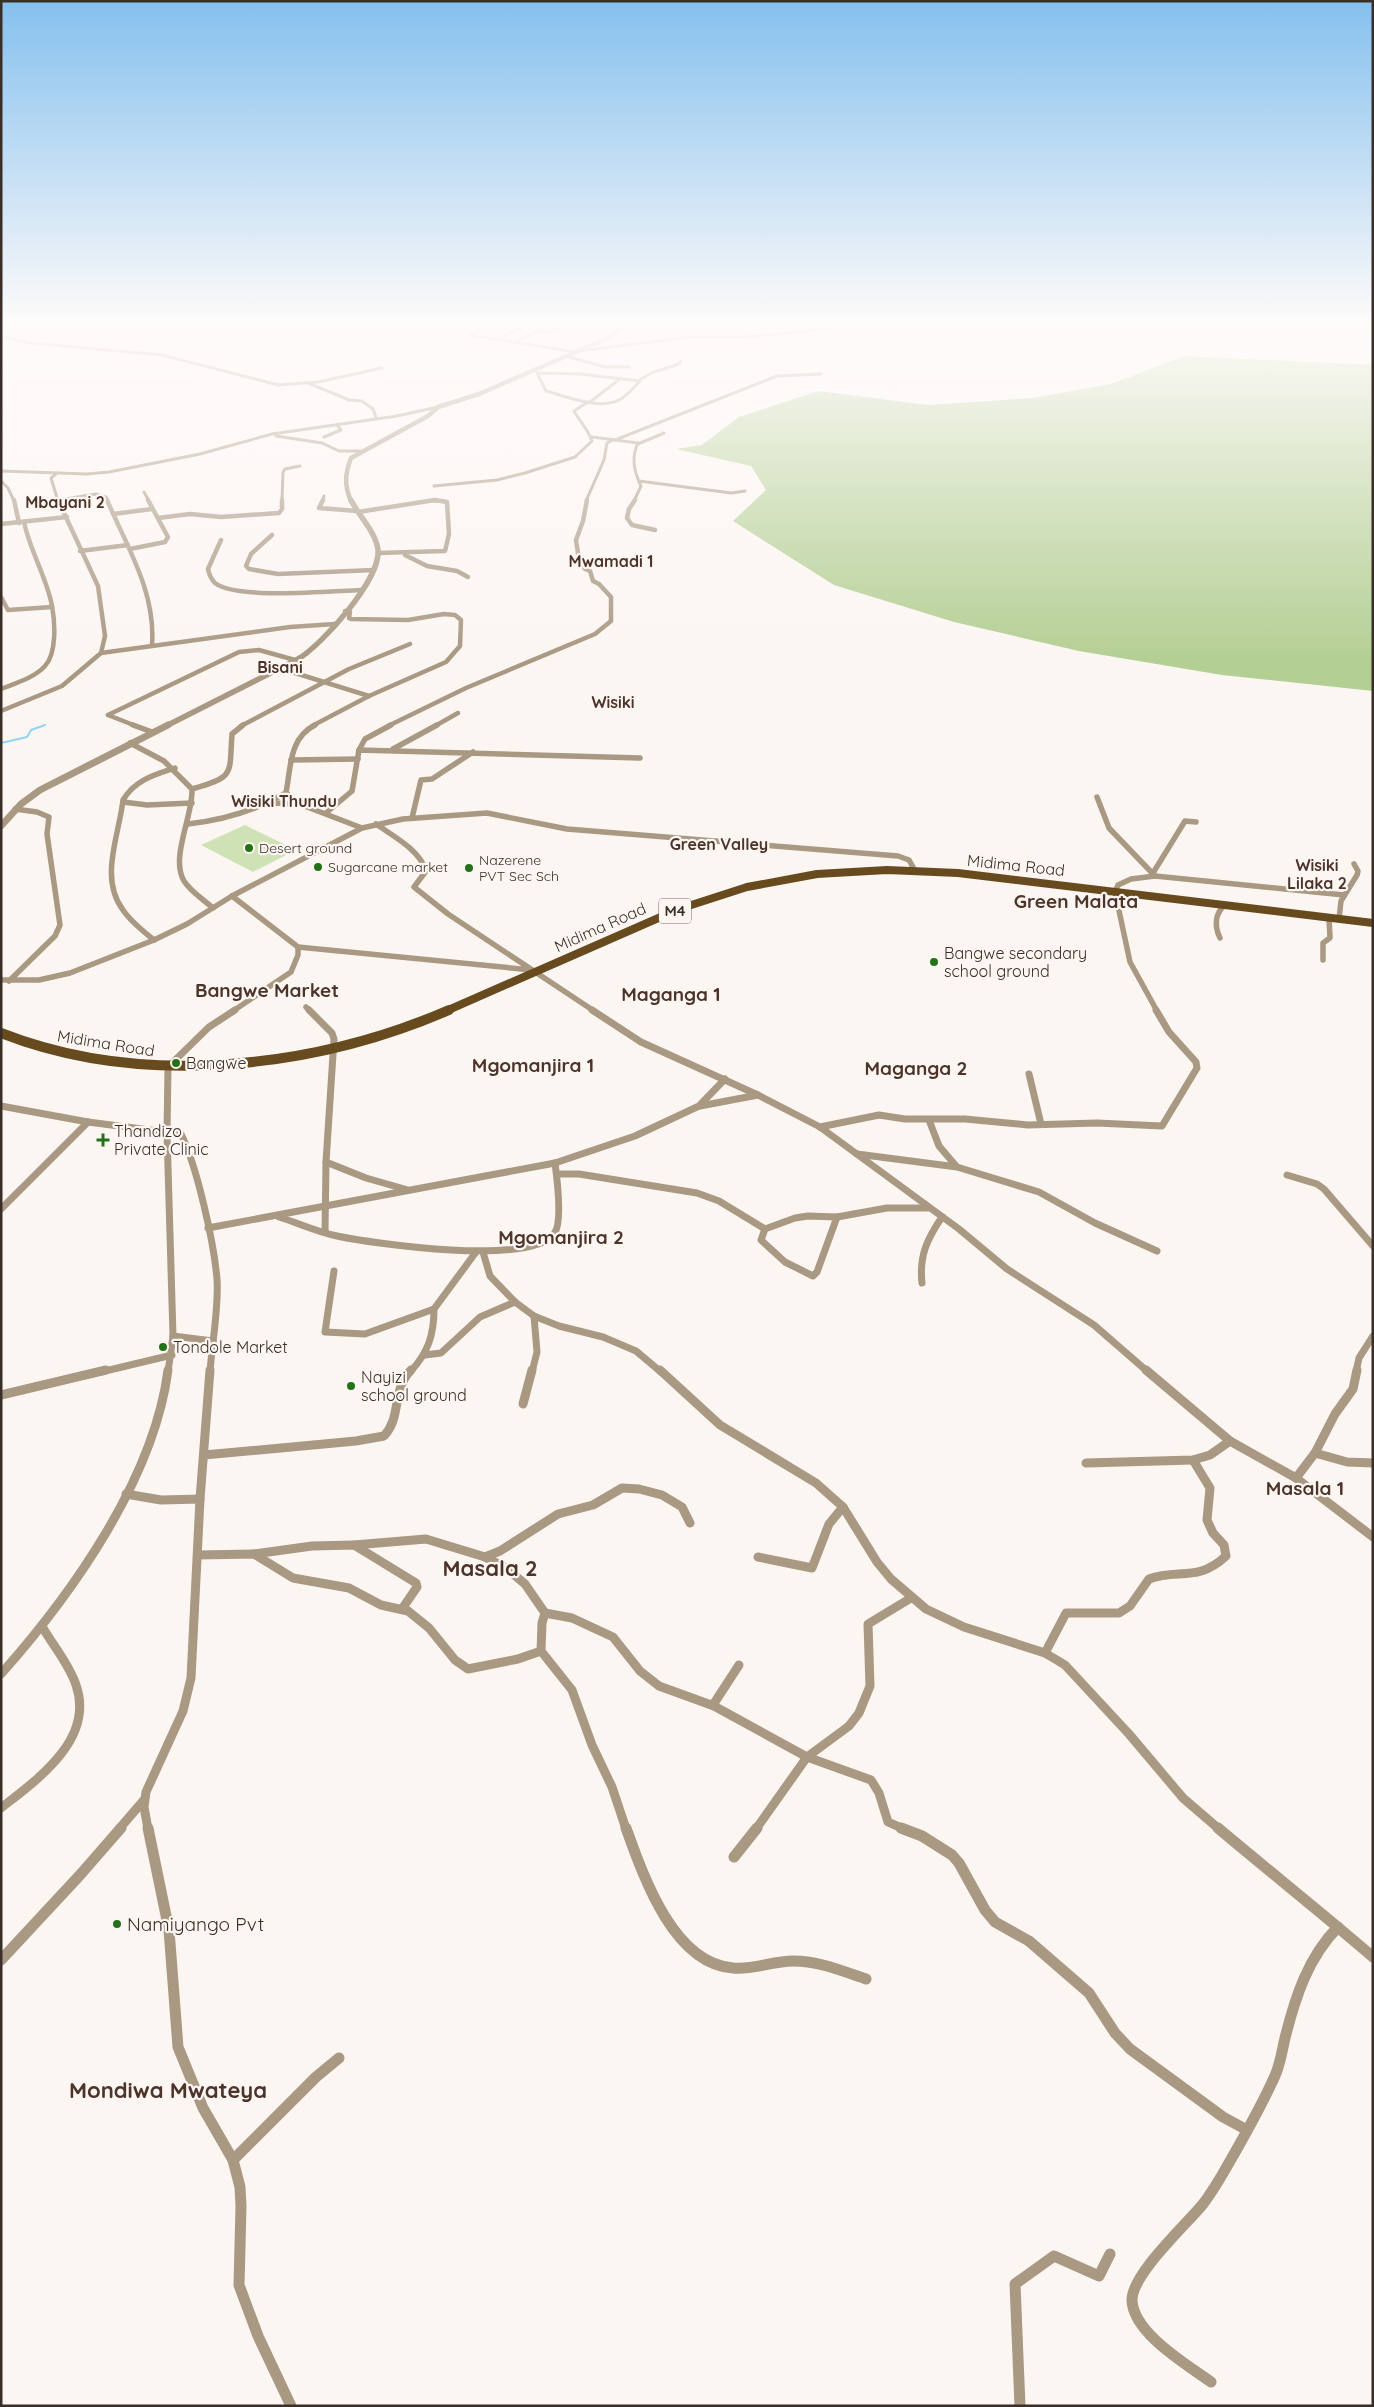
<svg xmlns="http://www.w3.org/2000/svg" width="1374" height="2407" font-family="Quicksand,sans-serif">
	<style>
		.green { fill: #cee2b6 }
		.forest { fill: #b4cf94 }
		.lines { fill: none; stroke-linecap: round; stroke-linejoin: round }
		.stream-far1 { stroke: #92d3f8; stroke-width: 1 }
		.stream { stroke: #92d3f8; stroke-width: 2 }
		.minor-far5 { stroke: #a99882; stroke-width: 3 }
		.minor-far4 { stroke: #a99882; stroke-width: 4.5 }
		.minor-far3 { stroke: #a99882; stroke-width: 5.5 }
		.minor-far2 { stroke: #a99882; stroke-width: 7 }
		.minor-far1 { stroke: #a99882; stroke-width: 9 }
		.minor { stroke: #a99882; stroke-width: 11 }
		.tertiary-far2 { stroke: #a99882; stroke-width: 4.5 }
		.tertiary-far1 { stroke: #a99882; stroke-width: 5.5 }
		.tertiary { stroke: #a99882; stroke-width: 7 }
		.primary-far1 { stroke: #674b1f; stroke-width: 8 }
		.primary { stroke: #674b1f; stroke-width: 10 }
		.poi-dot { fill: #247218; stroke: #fcf6f3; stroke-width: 2 }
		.labels { text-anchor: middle; stroke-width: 4.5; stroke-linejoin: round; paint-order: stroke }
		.far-poi-label { font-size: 14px; fill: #3a2e29; stroke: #fcf6f3; text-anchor: start }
		.shield { fill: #fcf6f3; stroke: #746a66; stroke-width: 1 }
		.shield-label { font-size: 15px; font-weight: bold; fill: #3a2e29 }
		.far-quarter-label { font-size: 16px; font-weight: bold; fill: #4d342a; stroke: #fcf6f3 }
		.street-label { font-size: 16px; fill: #3a2e29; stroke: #fcf6f3 }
		.poi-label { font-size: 16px; fill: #3a2e29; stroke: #fcf6f3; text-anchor: start }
		.quarter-label { font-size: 19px; font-weight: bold; fill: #4d342a; stroke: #fcf6f3 }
		.near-poi-label { font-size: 19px; fill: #3a2e29; stroke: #fcf6f3; text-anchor: start }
		.near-quarter-label { font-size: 22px; font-weight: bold; fill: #4d342a; stroke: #fcf6f3 }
	</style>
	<rect width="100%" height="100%" fill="#fcf6f3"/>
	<!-- green -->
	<path class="green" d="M 245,825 L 296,850 L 253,872 L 201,845 Z"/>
	<!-- forest -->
	<path class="forest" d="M 1184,356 L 1373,365 L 1373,691 L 1222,675 L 1079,651 L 954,622 L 834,585 L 733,521 L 766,490 L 751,466 L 676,449 L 702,445 L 739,417 L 818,391 L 928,405 L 1033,398 L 1111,384 Z"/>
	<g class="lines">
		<!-- stream-far1 -->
		<path class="stream-far1" d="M 43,726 L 45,725"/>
		<!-- stream -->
		<path class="stream" d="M 1,743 L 27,737 L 31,730 L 45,725"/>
		<!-- minor-far5 -->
		<g class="minor-far5">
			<path d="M 598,323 L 623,327"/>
			<path d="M 471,335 L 575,352"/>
			<path d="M 471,335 L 481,328 L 482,323"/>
			<path d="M 1,337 L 31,343 L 162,355 L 278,385 L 318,382 L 382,368"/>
			<path d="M 497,339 L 531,324"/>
			<path d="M 514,342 L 541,330 L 552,332 L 560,329"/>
			<path d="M 578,351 L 689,337 L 746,337 L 888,323"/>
			<path d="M 565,356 L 605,367 L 629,367"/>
			<path d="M 537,373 L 580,374 L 640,381 C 634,387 627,396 619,400 C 598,410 568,397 546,391 Z"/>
			<path d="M 639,380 L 654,372 L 679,364 L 681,361"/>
			<path d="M 308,383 L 349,400 L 362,401 L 373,409 L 376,417"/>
			<path d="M 590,402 L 621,378"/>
			<path d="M 276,436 L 322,443 L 339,451 L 360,451"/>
			<path d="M 324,437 L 341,430 L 337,425 L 339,424"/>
			<path d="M 592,437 L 638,443 C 631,457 634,472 641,486 L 634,501"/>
			<path d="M 615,440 L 777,376 L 821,374"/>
			<path d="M 638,444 L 664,433"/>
			<path d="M 1,471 L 87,474 L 109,472 L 200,454 L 272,434 L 397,416 L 438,407"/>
			<path d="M 56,474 L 51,478 L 58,501"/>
			<path d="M 1,481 L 8,488 L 14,501"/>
			<path d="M 639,481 L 731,493 L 745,491"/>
			<path d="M 434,486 L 497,480 L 525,473 L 575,457 L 592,441 C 588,429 580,422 574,411 L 588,402"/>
			<path d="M 144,492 L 149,501"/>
			<path d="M 59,500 L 96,494 L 106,497 L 108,501"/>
			<path d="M 282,501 L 283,472 L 285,469 L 300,466"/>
			<path d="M 322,501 L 324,496"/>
			<path d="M 430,501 L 440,501"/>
			<path d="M 586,501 L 604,460 L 607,443 L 613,440"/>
		</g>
		<!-- minor-far4 -->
		<g class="minor-far4">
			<path d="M 14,500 L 19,523"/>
			<path d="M 59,500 L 62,500"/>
			<path d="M 107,500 C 127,547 156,592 152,645"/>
			<path d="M 323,500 L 319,508 L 357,511"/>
			<path d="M 635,500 L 629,509 L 627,518 L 632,525 L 655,530"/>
			<path d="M 358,512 L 435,500 L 447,502 L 449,534 L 445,551 L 378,553"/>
			<path d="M 113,514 L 152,509"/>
			<path d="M 158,518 L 190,514 L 221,517 L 279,513 L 282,509 L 282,500"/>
			<path d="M 1,524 L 67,517"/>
			<path d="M 272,535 L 251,554 L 246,566 L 249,569 L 278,574 L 374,570"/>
			<path d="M 221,540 L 208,569 C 209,574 211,579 215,583 C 237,600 330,591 361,590"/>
			<path d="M 130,549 L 165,542 L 168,537 L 148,500"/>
			<path d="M 80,551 L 128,545"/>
			<path d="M 405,555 L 427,566 L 457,571 L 468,577"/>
			<path d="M 1,597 L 8,610 L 52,607"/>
			<path d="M 101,653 L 290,627 L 335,624"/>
			<path d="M 279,668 L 369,696"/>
			<path d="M 1,689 C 16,683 34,678 45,666 C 57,653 55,622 52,606 C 47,578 30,551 24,522"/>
			<path d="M 1,711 L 62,686 L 101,653 L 105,636 L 98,586 L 58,500"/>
			<path d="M 108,715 L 239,652 L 259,650 L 295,660"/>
			<path d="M 108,715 L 136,726"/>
			<path d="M 241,726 L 349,669 L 410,644"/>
			<path d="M 312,726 L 369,696 L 446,662 L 460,646 L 461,620 L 455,615 L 444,614 L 408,620 L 351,619 L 349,618 L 350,612 L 345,611"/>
			<path d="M 388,726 L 466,688 L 595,634 L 611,621 L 611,597 L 599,584 L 593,581 L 590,571 L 585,569 L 579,560 L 576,540 L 583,521 L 587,500"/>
			<path d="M 435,726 L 458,713"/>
		</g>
		<!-- minor-far3 -->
		<g class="minor-far3">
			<path d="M 133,725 L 152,732"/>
			<path d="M 315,725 C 289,738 291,767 286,793 L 302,805 L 362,828"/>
			<path d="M 130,743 L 164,761 L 192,789 C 193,817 170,857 184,881 C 191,892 204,900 213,908"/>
			<path d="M 393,749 L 437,725"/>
			<path d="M 359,750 L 365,739 L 391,725"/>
			<path d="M 291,760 L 358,759"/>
			<path d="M 192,789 C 236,777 229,774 232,734 L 243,725"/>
			<path d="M 1097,797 L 1109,828 L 1155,876"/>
			<path d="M 123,802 L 147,805 L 192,803"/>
			<path d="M 273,803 L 297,804"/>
			<path d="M 326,813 L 352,791 L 359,750 L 640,758"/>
			<path d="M 412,818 L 421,780 L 432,779 L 473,752"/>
			<path d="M 188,824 C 224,820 255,811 286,793"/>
			<path d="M 376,824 C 393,836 420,850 426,871 L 414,887 L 448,914 L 594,1011"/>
			<path d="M 1153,873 L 1185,821 L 1196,822"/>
			<path d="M 232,896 L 298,947 L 298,955 L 291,972 L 233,1011"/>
			<path d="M 1339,919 L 1341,901 L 1357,875 L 1358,871 L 1354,864"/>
			<path d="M 1220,938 C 1214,926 1215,913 1225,905"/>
			<path d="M 154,940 C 143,931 131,922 123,910 C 99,878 119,836 123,800 C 135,780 154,775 175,768"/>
			<path d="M 298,947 L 532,970"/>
			<path d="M 1323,960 L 1323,943 L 1330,938 L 1329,918"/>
			<path d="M 1,980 L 39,980 L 70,973 L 154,940 L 187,924 L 232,896 L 362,828 L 403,819 L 487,813 L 567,829 L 898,856 L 909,860 L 914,869"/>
			<path d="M 9,981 L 55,936 L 60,925 L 47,834 L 49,817 L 37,812 L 15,809"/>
			<path d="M 306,1007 L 310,1011"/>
			<path d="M 1157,1011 L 1130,962 L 1115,892 L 1118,885 L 1131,879 L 1155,876 L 1344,895"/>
		</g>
		<!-- minor-far2 -->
		<g class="minor-far2">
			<path d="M 309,1010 L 332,1033 L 334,1039 L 326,1162 L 325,1232"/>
			<path d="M 592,1010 L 641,1042 L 758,1095 L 820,1127 L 959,1229 L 1007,1269 L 1094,1325 L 1148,1372"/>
			<path d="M 1029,1074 L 1041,1124"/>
			<path d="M 1,1106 L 88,1122 L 181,1134 C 197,1166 214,1243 217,1279 C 219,1307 212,1343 210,1372"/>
			<path d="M 700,1106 L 758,1095"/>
			<path d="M 929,1120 L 939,1146 L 956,1166"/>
			<path d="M 820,1127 L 879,1115 L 905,1119 L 965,1119 L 1028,1125 L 1097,1123 L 1162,1126 L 1197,1068 L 1196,1062 L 1169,1032 L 1156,1010"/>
			<path d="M 857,1154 L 957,1167 L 1039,1192 L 1095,1223 L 1157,1251"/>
			<path d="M 326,1162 L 366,1178 L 408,1190"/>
			<path d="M 557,1174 L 579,1174 L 697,1193 L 719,1201 L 765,1229"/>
			<path d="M 1287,1175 L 1317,1184 L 1324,1189 L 1373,1246"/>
			<path d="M 1,1209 L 88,1122"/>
			<path d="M 808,1216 L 837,1217 L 817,1272 L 813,1276 L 785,1262 L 761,1240 L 765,1229 L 795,1218 Z"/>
			<path d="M 279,1217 C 298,1223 317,1232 337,1236 C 375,1244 531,1266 554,1234 C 563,1223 557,1178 555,1163"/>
			<path d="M 837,1217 L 887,1208 L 928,1208"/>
			<path d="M 208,1228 L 555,1163 L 635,1136 L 699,1106 L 725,1079"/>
			<path d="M 483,1252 L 490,1276 L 515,1302 L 534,1316 L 559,1326 L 603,1337 L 636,1351 L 661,1372"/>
			<path d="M 334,1271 L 325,1332 L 365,1334 L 434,1309 L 476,1252"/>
			<path d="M 922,1283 C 919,1256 927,1239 942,1217"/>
			<path d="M 173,1336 L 213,1341"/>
			<path d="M 425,1355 L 441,1353 L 480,1317 L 515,1302"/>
			<path d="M 101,1372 L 172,1355"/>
			<path d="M 168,1372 L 173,1336 L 167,1133 L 168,1067 L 209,1027 L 235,1010"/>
			<path d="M 410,1372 C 428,1353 434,1335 434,1309"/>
			<path d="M 532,1372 L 537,1352 L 534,1316"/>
			<path d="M 1356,1372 L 1359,1358 L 1373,1336"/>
		</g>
		<!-- minor-far1 -->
		<g class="minor-far1">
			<path d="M 660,1370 L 720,1425 L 816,1483 L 843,1507 L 877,1562 L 891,1579 L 926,1609 L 964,1627 L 1045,1653 L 1065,1665 L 1129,1734 L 1183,1798 L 1219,1829"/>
			<path d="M 1146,1370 L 1230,1441 L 1296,1478 L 1373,1537"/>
			<path d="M 1,1395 L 106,1370"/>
			<path d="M 523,1404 L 532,1370"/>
			<path d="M 1315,1453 L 1347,1462 L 1373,1463"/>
			<path d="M 204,1455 L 356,1441 L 384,1436 C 402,1417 391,1391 411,1370"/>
			<path d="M 1086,1463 L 1193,1460 L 1210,1455 L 1230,1441"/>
			<path d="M 1296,1478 L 1315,1453 L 1335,1414 L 1353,1389 L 1357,1370"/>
			<path d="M 126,1494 L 161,1500 L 200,1499"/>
			<path d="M 354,1545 L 426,1539 L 485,1557 L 506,1568 L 525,1584 L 545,1613"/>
			<path d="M 254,1554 L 312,1546 L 354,1545 L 416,1583 L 417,1587 L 402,1609"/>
			<path d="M 198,1555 L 254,1554 L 293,1578 L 349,1588 L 381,1605 L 408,1611 L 429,1628 L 455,1660 L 468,1669 L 518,1659 L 541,1651"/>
			<path d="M 485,1557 L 500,1551 L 558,1514 L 593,1505 L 622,1488 L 639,1489 L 662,1495 L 682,1507 L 690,1523"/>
			<path d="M 758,1557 L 812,1568 L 829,1524 L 843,1507"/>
			<path d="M 1045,1653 L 1066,1613 L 1119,1613 L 1130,1606 L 1149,1579 C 1178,1568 1197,1583 1226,1556 L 1224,1545 L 1213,1533 L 1207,1520 L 1210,1488 L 1193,1460"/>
			<path d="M 1,1674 C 72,1594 154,1479 168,1370"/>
			<path d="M 713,1705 L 739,1665"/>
			<path d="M 1,1808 C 38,1779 95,1739 76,1685 C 69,1664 54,1647 43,1628"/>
			<path d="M 119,1829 L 144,1800"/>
			<path d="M 148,1829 L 144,1807 L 146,1792 L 183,1711 L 191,1678 L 200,1499 L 210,1370"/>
			<path d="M 626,1829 L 612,1787 L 592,1745 L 572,1690 L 541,1651 L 542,1623 L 545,1613 L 572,1618 L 613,1637 L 640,1671 L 659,1686 L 714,1706 L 807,1757 L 871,1780 L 879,1793 L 888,1822 L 904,1829"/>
			<path d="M 756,1829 L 807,1757 L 849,1726 L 859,1713 L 870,1686 L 868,1624 L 911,1598"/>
		</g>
		<!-- minor -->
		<g class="minor">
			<path d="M 148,1828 L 169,1930 L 178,2047 L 203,2108 L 233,2160 L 240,2187 L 241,2206 L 239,2285 L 258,2336 L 291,2406"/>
			<path d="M 626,1828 C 643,1875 673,1964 733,1968 C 753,1970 773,1961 793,1961 C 819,1961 842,1971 866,1979"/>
			<path d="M 901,1828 L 922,1836 L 952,1855 L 959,1863 L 985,1910 L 995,1922 L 1029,1941 L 1089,1993 L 1115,2033 L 1130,2049 L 1223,2117 L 1247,2130"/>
			<path d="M 1218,1828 C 1269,1871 1322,1913 1373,1957"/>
			<path d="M 734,1857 L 757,1828"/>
			<path d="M 1,1960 L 80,1875 L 121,1828"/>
			<path d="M 233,2160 L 316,2077 L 339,2058"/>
			<path d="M 1211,2382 C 1186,2364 1133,2333 1132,2300 C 1132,2274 1186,2225 1203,2204 C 1210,2195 1216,2185 1222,2175 C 1240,2144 1259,2111 1274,2078 C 1280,2066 1282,2051 1285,2038 C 1295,1998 1308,1957 1338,1927"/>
			<path d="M 1020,2406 L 1015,2284 L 1054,2256 L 1099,2276 L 1110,2254"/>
		</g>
		<!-- tertiary-far2 -->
		<path class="tertiary-far2" d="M 351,501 C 344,485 345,474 351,458 L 428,416 L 438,407 L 479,394 L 608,338 L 626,323"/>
		<!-- tertiary-far1 -->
		<path class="tertiary-far1" d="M 166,726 L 298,659 C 322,645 381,579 378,550 C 376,532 358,515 351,500"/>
		<!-- tertiary -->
		<path class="tertiary" d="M 1,826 L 21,804 L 40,790 L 168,725"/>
		<!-- primary-far1 -->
		<path class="primary-far1" d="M 446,1011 L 679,909 L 747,887 L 817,874 L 887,870 L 958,873 L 1373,923"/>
		<!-- primary -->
		<path class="primary" d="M 1,1033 C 141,1088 313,1069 449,1010"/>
	</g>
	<!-- sky -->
	<linearGradient id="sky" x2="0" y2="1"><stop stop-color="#85c0ee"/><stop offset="0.49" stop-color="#fefbfa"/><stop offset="1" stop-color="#fefbfa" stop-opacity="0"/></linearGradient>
	<rect width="1374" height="660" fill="url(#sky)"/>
	<!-- markers -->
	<g class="poi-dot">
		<circle cx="249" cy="848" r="5"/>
		<circle cx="318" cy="867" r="5"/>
		<circle cx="469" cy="868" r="5"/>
		<circle cx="934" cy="962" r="5"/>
		<circle cx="176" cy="1063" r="5"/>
		<path d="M100.5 1132.5h5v5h5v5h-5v5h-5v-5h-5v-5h5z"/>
		<circle cx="163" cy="1347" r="5"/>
		<circle cx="351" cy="1386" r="5"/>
		<circle cx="117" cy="1924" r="5"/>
	</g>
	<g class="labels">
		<!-- far-poi labels -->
		<g class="far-poi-label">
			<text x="259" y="853">Desert ground</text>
			<text x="479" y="865">Nazerene<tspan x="479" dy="16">PVT Sec Sch</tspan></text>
			<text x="328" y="872">Sugarcane market</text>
		</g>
		<!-- shield labels -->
		<rect class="shield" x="659" y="898.5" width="32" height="25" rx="4"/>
		<g class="shield-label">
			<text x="675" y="916">M4</text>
		</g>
		<!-- far-quarter labels -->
		<g class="far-quarter-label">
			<text x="65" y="508">Mbayani 2</text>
			<text x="611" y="567">Mwamadi 1</text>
			<text x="280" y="673">Bisani</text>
			<text x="613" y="708">Wisiki</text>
			<text x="284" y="807">Wisiki Thundu</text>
			<text x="719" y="850">Green Valley</text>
			<text x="1317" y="871">Wisiki<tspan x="1317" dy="18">Lilaka 2</tspan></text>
		</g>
		<!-- street labels -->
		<g class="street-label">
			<text transform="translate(1016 865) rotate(6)" y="6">Midima Road</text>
			<text transform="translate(600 927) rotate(-24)" y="6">Midima Road</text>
			<text transform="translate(106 1043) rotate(9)" y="6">Midima Road</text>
		</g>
		<!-- poi labels -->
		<g class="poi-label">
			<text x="944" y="959">Bangwe secondary<tspan x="944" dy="18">school ground</tspan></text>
			<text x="186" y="1069">Bangwe</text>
			<text x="114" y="1137">Thandizo<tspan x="114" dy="18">Private Clinic</tspan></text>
			<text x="173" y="1353">Tondole Market</text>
			<text x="361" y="1383">Nayizi<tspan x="361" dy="18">school ground</tspan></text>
		</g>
		<!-- quarter labels -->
		<g class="quarter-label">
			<text x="1076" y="908">Green Malata</text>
			<text x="267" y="997">Bangwe Market</text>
			<text x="671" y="1001">Maganga 1</text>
			<text x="533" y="1072">Mgomanjira 1</text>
			<text x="916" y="1075">Maganga 2</text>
			<text x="561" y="1244">Mgomanjira 2</text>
			<text x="1305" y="1495">Masala 1</text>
		</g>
		<!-- near-poi labels -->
		<g class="near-poi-label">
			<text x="127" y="1931">Namiyango Pvt</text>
		</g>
		<!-- near-quarter labels -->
		<g class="near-quarter-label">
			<text x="490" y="1576">Masala 2</text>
			<text x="168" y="2098">Mondiwa Mwateya</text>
		</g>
	</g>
	<!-- border -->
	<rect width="1374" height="2407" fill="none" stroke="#3a2e29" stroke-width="5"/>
</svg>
